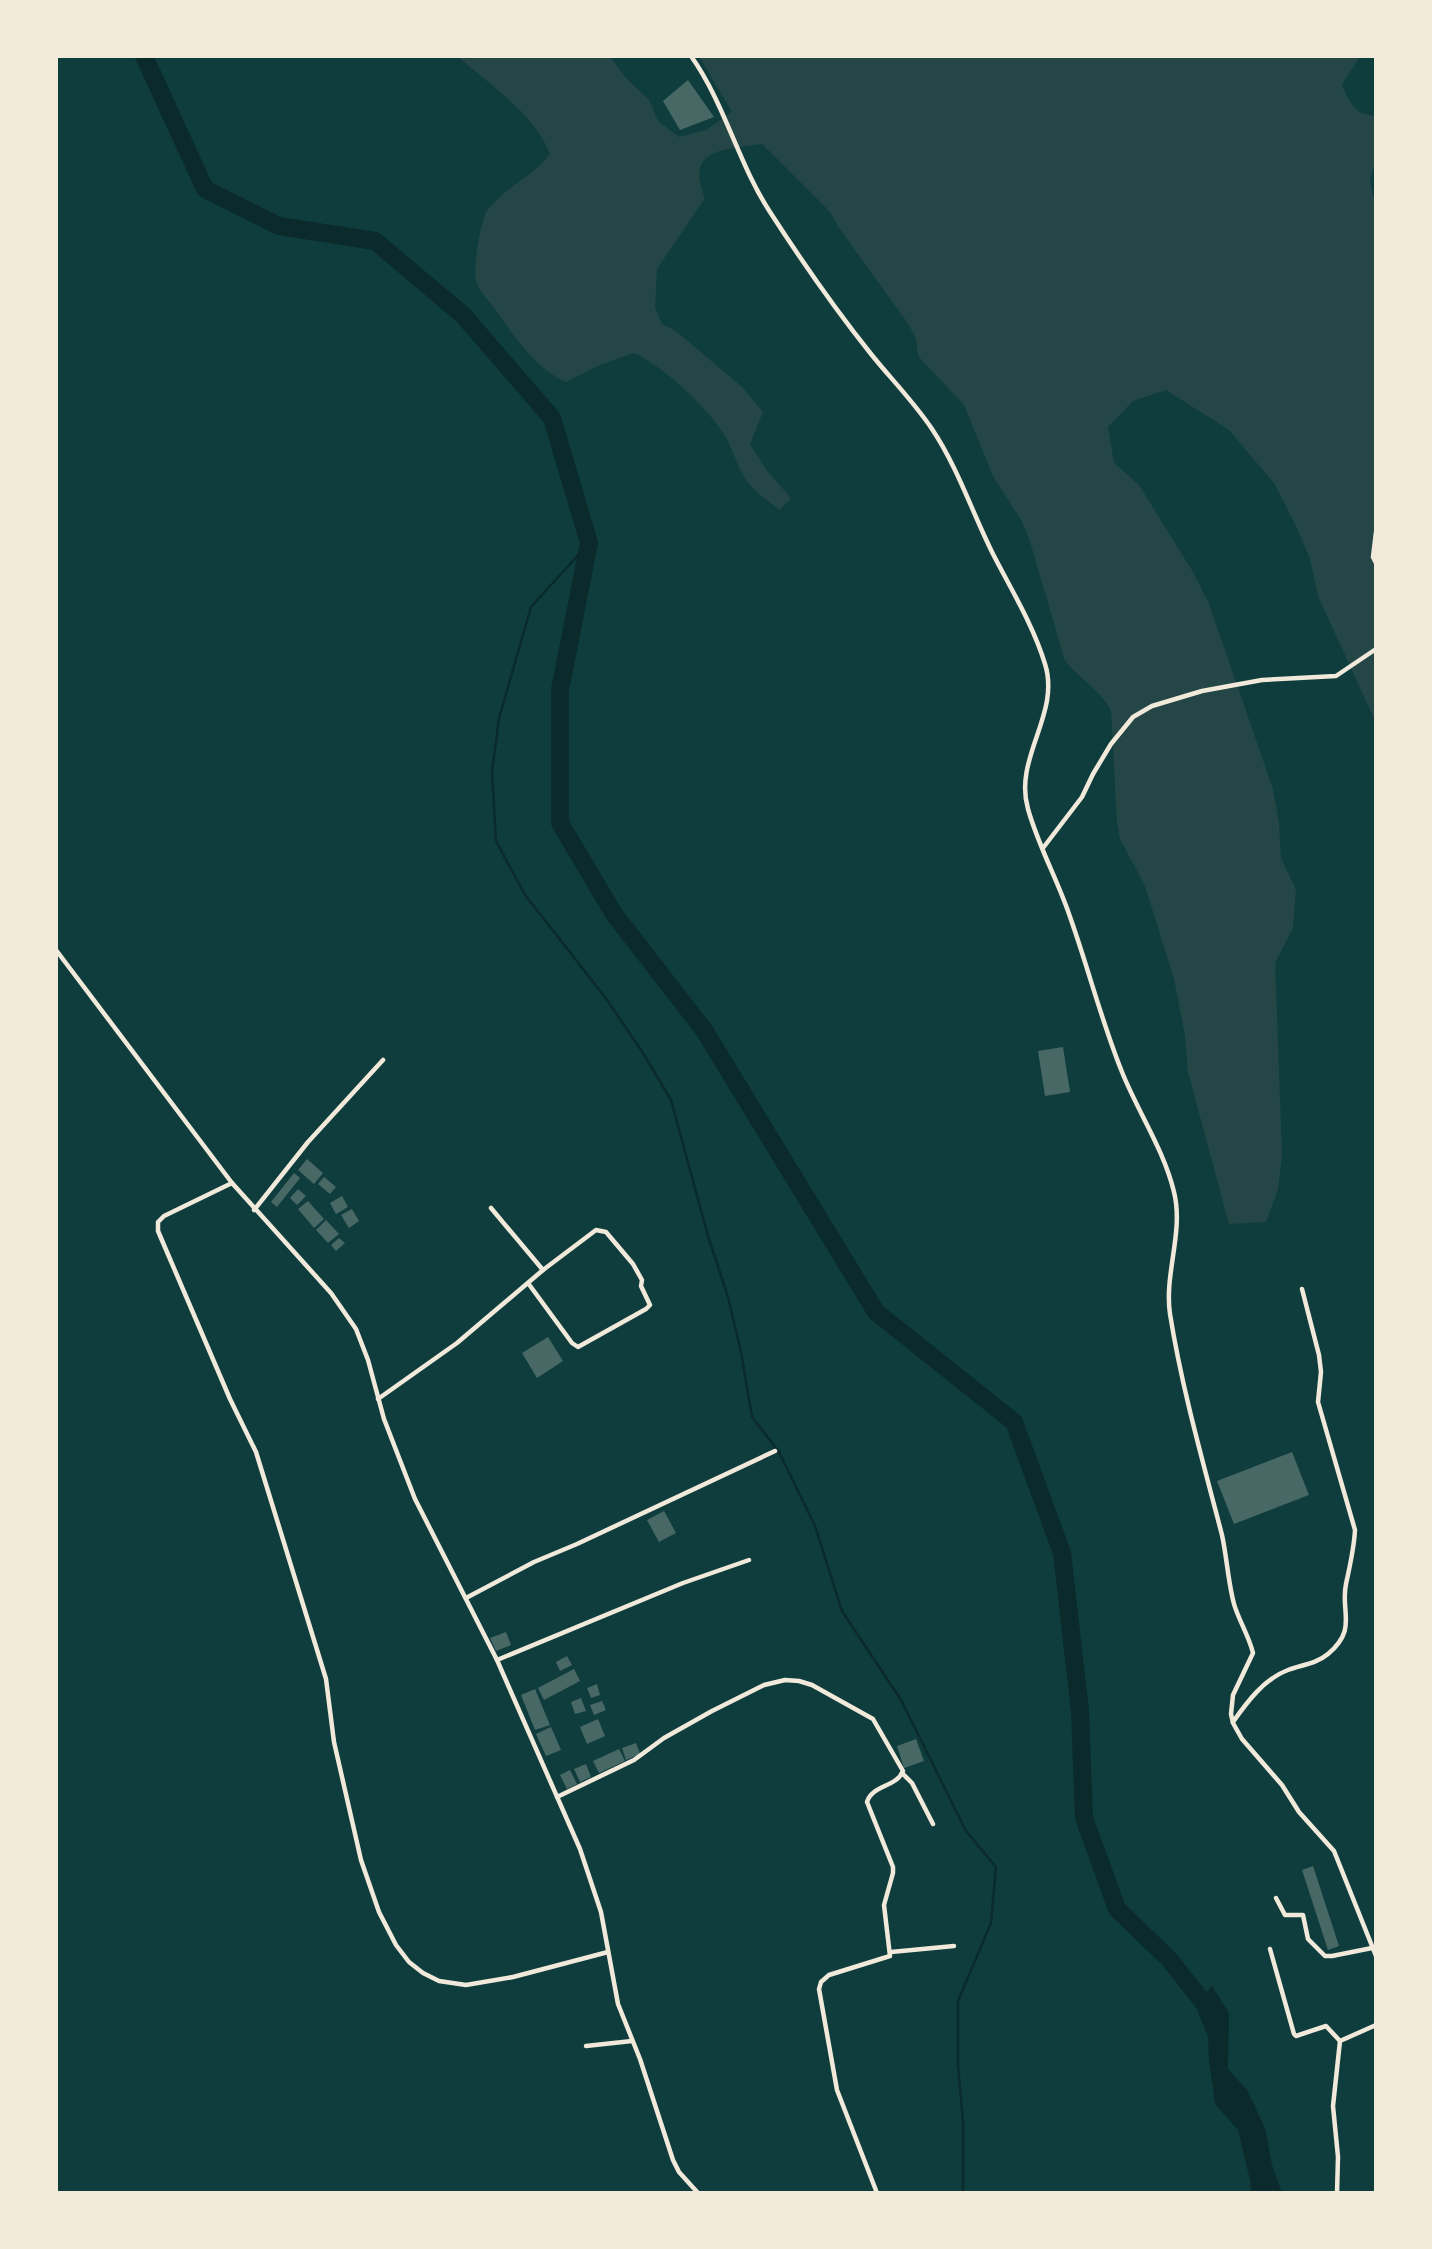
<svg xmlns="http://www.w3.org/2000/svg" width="1432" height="2249" font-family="'IBM Plex Sans',sans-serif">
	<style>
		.green { fill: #244646 }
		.water { fill: #0a2a2b }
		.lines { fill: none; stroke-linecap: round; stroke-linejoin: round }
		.stream { stroke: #0a2a2b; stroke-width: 2.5 }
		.river { stroke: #0a2a2b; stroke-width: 18 }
		.building { fill: #486865 }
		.minor { stroke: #f1e9da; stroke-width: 4.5 }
	</style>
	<rect width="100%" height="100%" fill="#0f3d3e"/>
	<!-- green -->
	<path class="green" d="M 457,56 L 610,56 L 624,76 L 649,100 L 658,121 L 679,137 L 706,130 L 732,112 L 699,56 L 1360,56 L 1342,85 C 1350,103 1355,115 1376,116 L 1376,166 C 1367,177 1371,187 1374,199 L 1376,201 L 1376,723 L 1318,596 L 1310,559 L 1297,528 L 1274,483 L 1229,430 L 1166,390 L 1133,401 L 1108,427 L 1114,463 L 1139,485 L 1193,572 L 1209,604 L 1273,789 L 1279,823 L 1281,858 L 1296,890 L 1293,928 L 1275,963 L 1282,1154 L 1278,1189 L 1266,1222 L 1229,1224 L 1188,1072 L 1185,1035 L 1174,979 L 1145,886 L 1120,839 L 1117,822 L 1111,710 C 1099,689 1080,679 1065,661 L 1029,538 L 1021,520 L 993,476 L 964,405 L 918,356 L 916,338 L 907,322 L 839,228 L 830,212 L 762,144 C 726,150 684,147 705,198 L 657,269 L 655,308 L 662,324 L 676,331 L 742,387 L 763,412 L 750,444 L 768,472 L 791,498 L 780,510 C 768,501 756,493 747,481 C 737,467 733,448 723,433 C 706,406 663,366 634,353 L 600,365 L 566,382 C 533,367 514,335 493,306 C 488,300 480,292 477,284 C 472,272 480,222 487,211 C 503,188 533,177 550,154 C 534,113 489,84 457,56 Z"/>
	<!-- water -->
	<path class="water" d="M 1212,1986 L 1229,2013 L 1228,2069 L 1247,2090 L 1265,2128 L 1272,2165 L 1282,2193 L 1251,2193 L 1250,2180 L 1238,2130 L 1215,2104 L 1209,2059 L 1208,2037 L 1195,2004 Z"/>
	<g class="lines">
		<!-- stream -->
		<path class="stream" d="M 589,543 L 531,607 L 499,718 L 492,772 L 496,841 L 525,895 L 605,997 L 641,1050 L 671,1100 L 708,1236 L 728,1297 L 741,1352 L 752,1417 L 779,1452 L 815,1526 L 842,1611 L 901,1700 L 966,1831 L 996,1867 L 991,1923 L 958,2001 L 958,2066 L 963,2121 L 963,2193"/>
		<!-- river -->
		<path class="river" d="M 144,56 L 205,189 L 279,226 L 375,241 L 463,315 L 552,418 L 589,543 L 560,690 L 560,823 L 614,914 L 704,1030 L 876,1312 L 1014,1422 L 1062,1553 L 1080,1711 L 1084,1818 L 1117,1909 L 1169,1959 L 1211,2012 L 1211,2018"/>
	</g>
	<!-- building -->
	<g class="building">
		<path d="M 688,80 L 714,117 L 680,130 L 663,101 Z"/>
		<path d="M 1063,1047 L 1070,1092 L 1045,1096 L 1038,1051 Z"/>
		<path d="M 307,1159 L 323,1173 L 314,1184 L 298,1170 Z"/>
		<path d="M 294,1173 L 300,1178 L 277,1207 L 271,1202 Z"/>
		<path d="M 324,1177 L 336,1187 L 330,1194 L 318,1184 Z"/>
		<path d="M 298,1189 L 306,1196 L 297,1205 L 290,1198 Z"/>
		<path d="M 342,1196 L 348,1207 L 336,1214 L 330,1203 Z"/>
		<path d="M 308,1201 L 324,1219 L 314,1228 L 298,1209 Z"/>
		<path d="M 352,1209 L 359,1221 L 349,1228 L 341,1215 Z"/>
		<path d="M 326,1220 L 339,1234 L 328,1243 L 316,1230 Z"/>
		<path d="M 339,1238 L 345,1243 L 336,1251 L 331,1245 Z"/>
		<path d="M 548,1337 L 563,1361 L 537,1378 L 522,1353 Z"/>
		<path d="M 1292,1452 L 1309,1495 L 1234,1524 L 1217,1481 Z"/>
		<path d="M 664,1511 L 676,1533 L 659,1542 L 647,1520 Z"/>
		<path d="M 506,1632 L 511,1645 L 496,1651 L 490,1638 Z"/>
		<path d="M 567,1656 L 572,1665 L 560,1671 L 556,1662 Z"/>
		<path d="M 574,1669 L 580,1681 L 544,1700 L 538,1688 Z"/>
		<path d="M 597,1684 L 600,1695 L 591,1698 L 587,1688 Z"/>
		<path d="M 535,1689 L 550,1725 L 535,1730 L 521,1695 Z"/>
		<path d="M 581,1698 L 586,1711 L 575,1714 L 571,1702 Z"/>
		<path d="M 602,1701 L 606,1710 L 594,1715 L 590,1705 Z"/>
		<path d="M 598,1719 L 605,1736 L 587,1744 L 580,1727 Z"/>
		<path d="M 551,1727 L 561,1750 L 546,1756 L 536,1734 Z"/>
		<path d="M 916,1739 L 924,1761 L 904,1768 L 897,1746 Z"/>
		<path d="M 636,1743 L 640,1754 L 626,1760 L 622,1748 Z"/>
		<path d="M 619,1749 L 625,1761 L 599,1773 L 593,1761 Z"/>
		<path d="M 586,1764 L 591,1777 L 580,1782 L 574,1769 Z"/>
		<path d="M 570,1770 L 577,1784 L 567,1789 L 560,1775 Z"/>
		<path d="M 1313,1866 L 1339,1946 L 1328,1950 L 1302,1870 Z"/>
	</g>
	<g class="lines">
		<!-- minor -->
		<g class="minor">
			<path d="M 691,56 C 725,104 738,163 770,212 C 801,260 835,309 871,354 C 891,379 914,402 932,429 C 958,468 972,512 993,554 C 1012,591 1033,625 1045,664 C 1061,714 1013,758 1028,809 C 1038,845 1057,879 1069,914 C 1088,967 1101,1020 1122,1072 C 1138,1112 1164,1150 1174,1192 C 1184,1232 1164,1274 1170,1314 C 1182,1389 1203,1462 1222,1535 C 1227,1558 1228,1582 1234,1604 C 1239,1621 1249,1636 1253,1653 L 1233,1695 L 1231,1714 L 1233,1723 L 1242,1739 L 1282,1785 L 1299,1812 L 1334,1851 L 1376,1956"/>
			<path d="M 1376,532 L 1373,557 L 1376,563"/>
			<path d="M 1043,848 L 1082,797 L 1093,774 L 1111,744 L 1133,717 L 1152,706 L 1202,691 L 1262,680 L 1336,676 L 1376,649"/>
			<path d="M 56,950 L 232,1183 L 331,1293 L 356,1329 L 368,1360 L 384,1419 L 415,1499 L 497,1660 L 580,1849 L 601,1912 L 618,2004 L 640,2059 L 673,2160 L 679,2172 L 698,2193"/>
			<path d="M 232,1183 L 164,1216 L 158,1222 L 158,1231 L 230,1399 L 256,1452 L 326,1679 L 334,1742 L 361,1860 L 379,1912 L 396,1945 L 409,1962 L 423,1973 L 439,1981 L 466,1985 L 513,1977 L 608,1952"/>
			<path d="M 491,1208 L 543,1270"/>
			<path d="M 254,1210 L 308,1142 L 383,1060"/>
			<path d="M 378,1399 L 457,1343 L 543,1270 L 596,1230 L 606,1232 L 633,1264 L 642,1280 L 641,1286 L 650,1305 L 646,1309 L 578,1347 L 572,1343 L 528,1283"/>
			<path d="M 466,1598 L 534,1562 L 577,1544 L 775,1451"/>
			<path d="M 497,1660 L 683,1583 L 749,1560"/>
			<path d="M 1233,1722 C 1247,1702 1264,1679 1288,1670 C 1301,1665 1316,1664 1328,1654 C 1358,1629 1340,1612 1346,1584 C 1350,1565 1354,1549 1355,1530 L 1318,1402 L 1321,1372 L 1319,1355 L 1302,1289"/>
			<path d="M 902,1773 L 912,1783 L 933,1824"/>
			<path d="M 557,1797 L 634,1760 L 664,1738 L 712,1711 L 764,1685 L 785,1680 L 799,1681 L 812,1685 L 873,1719 L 903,1771 C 897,1787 872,1785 867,1802 L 893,1867 L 893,1873 L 884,1905 L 890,1956 L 829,1975 L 821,1982 L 819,1989 L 837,2090 L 877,2193"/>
			<path d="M 1276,1898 L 1285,1915 L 1303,1915 L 1308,1939 L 1325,1956 L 1332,1956 L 1372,1948"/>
			<path d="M 1270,1949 L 1294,2034 L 1296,2036 L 1326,2026 L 1340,2041"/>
			<path d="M 891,1952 L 954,1946"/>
			<path d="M 586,2046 L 632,2041"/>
			<path d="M 1337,2193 L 1338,2157 L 1333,2106 L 1340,2041 L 1376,2025"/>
		</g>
	</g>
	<!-- border -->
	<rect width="1432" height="2249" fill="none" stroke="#f1e9da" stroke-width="116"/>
</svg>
